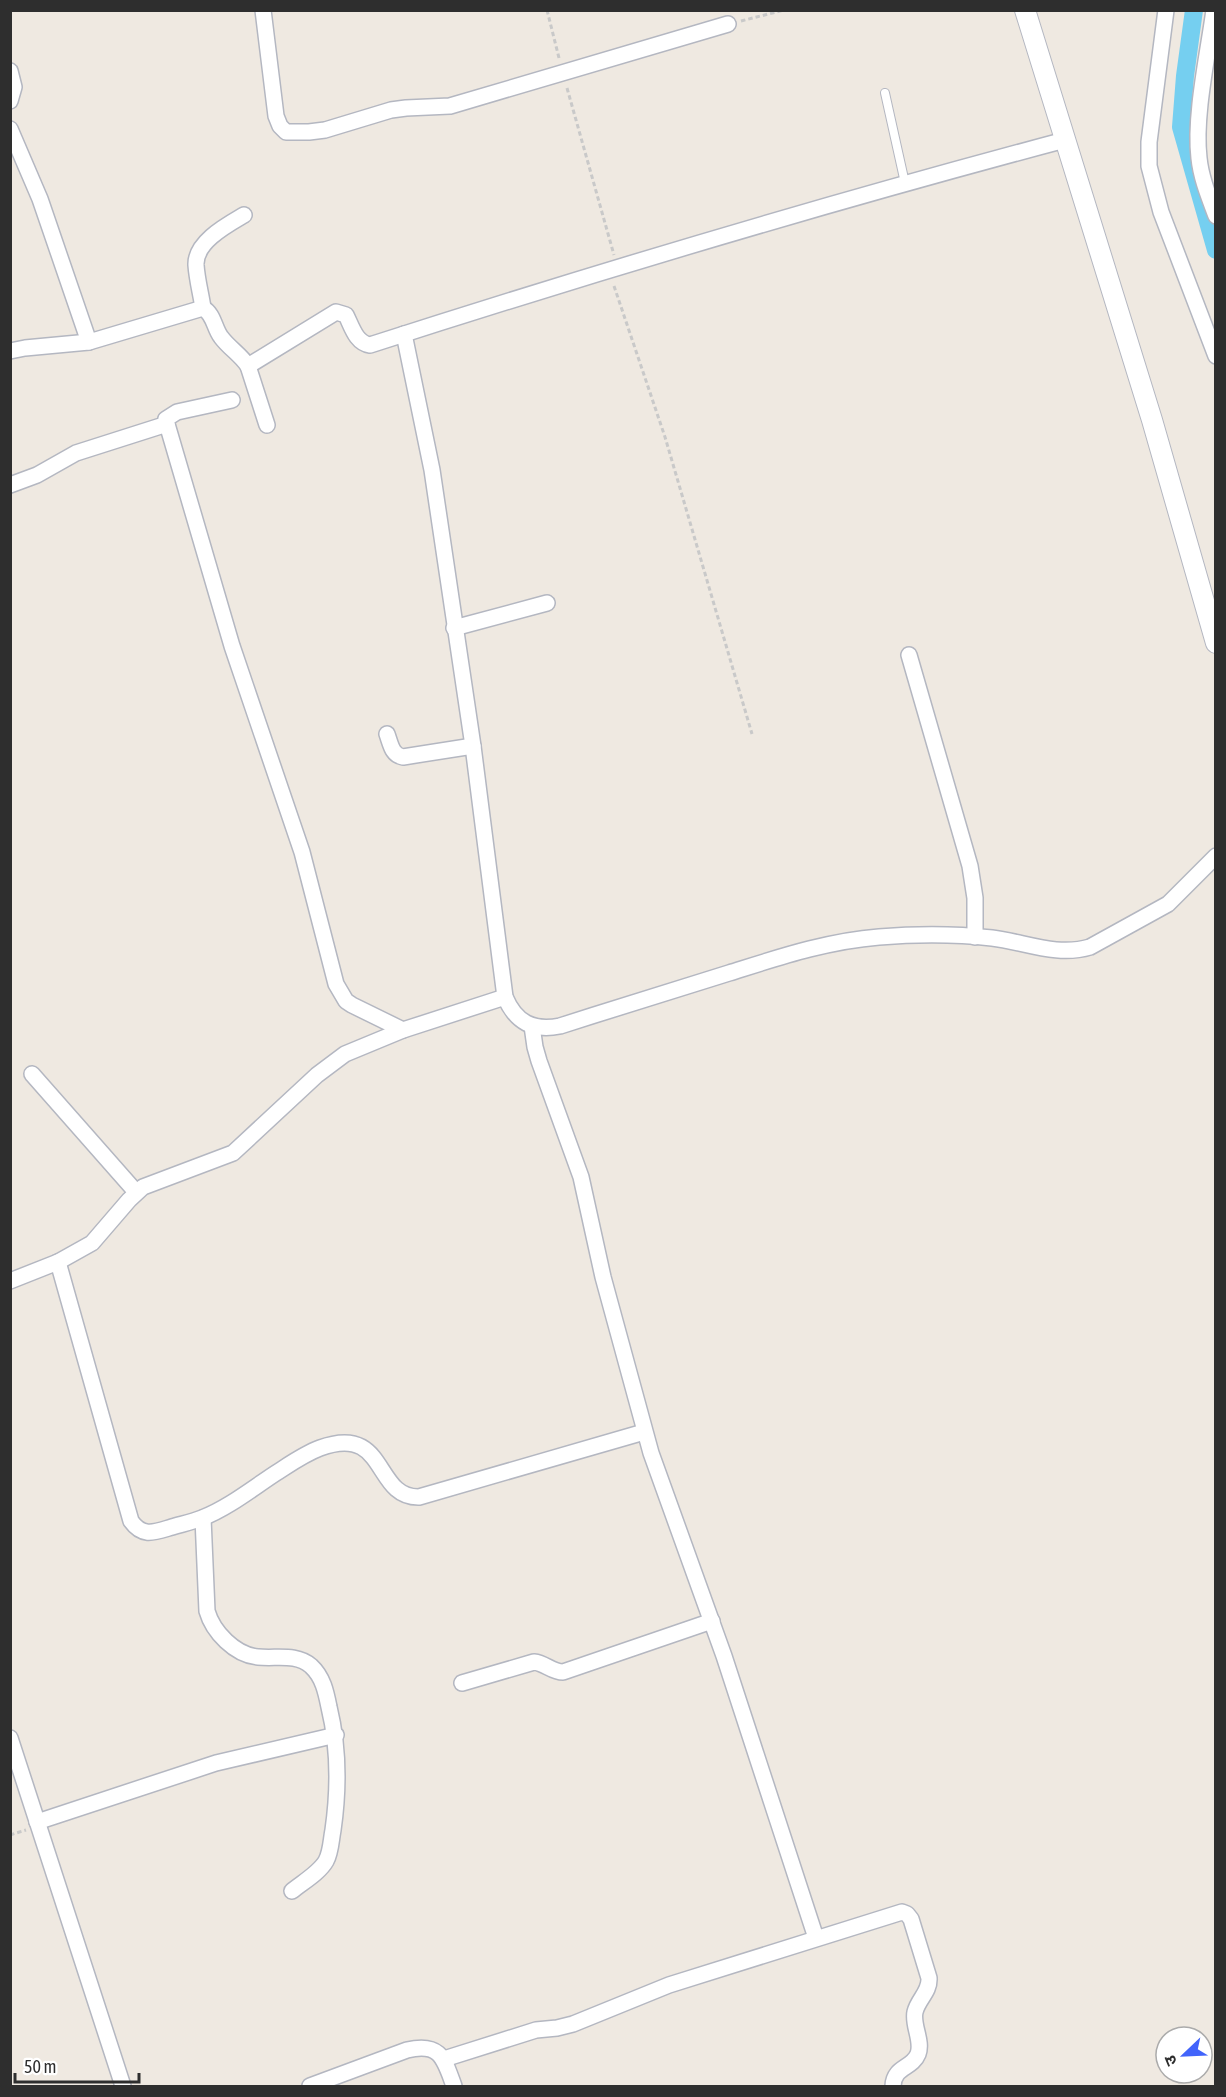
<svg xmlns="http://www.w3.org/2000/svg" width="1226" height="2097" font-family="'Asap Condensed','Noto Sans Devanagari',sans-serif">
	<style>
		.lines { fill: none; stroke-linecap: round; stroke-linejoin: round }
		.canal { stroke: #75cff0; stroke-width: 18 }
		.service-casing { stroke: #b4b7c1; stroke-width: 10 }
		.minor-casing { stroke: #b4b7c1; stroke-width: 18 }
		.tertiary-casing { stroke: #b4b7c1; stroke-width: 22 }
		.path { stroke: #c9c9c9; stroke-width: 3; stroke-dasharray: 4.5 3; stroke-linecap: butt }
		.service { stroke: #fff; stroke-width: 8 }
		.minor { stroke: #fff; stroke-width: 15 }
		.tertiary { stroke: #fff; stroke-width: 20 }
	</style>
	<rect width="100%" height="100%" fill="#efe9e1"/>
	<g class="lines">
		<!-- canal -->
		<path class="canal" d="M 1194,10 L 1185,76 L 1181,127 L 1216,250"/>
		<!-- service casing -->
		<g class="service-casing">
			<path id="service" d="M 885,93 L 905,183"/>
		</g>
		<!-- minor casing -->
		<g class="minor-casing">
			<g id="minor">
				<path d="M 263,10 L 276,116 L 280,126 L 286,132 L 309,132 L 325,130 L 391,110 L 406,108 L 450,106 L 728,24"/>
				<path d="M 1166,10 L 1149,142 L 1149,166 L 1161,212 L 1216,356"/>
				<path d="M 1214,10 C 1208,54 1194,116 1199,158 C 1201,178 1209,197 1216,216"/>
				<path d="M 10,71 L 14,87 L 10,101"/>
				<path d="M 10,129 L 40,199 L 89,342"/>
				<path d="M 203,308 C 201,294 197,280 196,265 C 195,242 227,225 244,215"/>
				<path d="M 404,334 L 432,470 L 473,746 L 505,997 C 516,1023 533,1031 560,1026 C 616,1008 672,991 729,973 C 777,958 827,941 879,937 C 914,934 957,934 992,938 C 1025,942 1057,957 1090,947 L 1168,904 L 1216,856"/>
				<path d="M 10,351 L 25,348 L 89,342 L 203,308 C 214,314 214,328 221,337 C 229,348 241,355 248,366 L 267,425"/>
				<path d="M 248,366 L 336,312 L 346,315 C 352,327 356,343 370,345 C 600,271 832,202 1065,140"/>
				<path d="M 232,400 L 177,412 L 166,419 L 167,424 L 232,646 L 302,852 L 336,984 L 346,1001 L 352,1005 L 403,1030"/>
				<path d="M 10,485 L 37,475 L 76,453 L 167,424"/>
				<path d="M 454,628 L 547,603"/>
				<path d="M 909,655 L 970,866 L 975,898 L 975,937"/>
				<path d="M 387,734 C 391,745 392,755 403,757 L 473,746"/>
				<path d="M 532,1026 L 535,1047 L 539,1061 L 581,1177 L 603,1277 L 651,1453 L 724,1656 L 816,1938"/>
				<path d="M 32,1074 L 136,1192"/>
				<path d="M 58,1262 L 131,1521 C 143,1538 155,1532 172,1527 C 182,1524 192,1522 202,1518 C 228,1508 253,1488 276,1473 C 290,1464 304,1454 320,1448 C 388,1423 373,1498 419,1497 L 644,1432"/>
				<path d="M 10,1281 L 58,1262 L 92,1243 L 129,1200 L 143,1187 L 233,1153 L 317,1075 L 345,1054 L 403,1030 L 505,997"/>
				<path d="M 203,1518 L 207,1611 C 213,1632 235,1655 258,1657 C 276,1659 296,1653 311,1666 C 323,1677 326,1692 329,1707 C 339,1748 339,1788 333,1830 C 331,1840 331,1852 326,1861 C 319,1873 303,1882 292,1891"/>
				<path d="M 462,1683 L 534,1662 C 545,1663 552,1672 563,1672 L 712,1621"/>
				<path d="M 10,1738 L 123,2086"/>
				<path d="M 37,1822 L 216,1763 L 336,1735"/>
				<path d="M 444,2059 L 536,2030 L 557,2028 L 573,2024 L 669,1985 L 902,1912 L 907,1914 L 911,1919 L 929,1978 C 930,1992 918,1999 915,2012 C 912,2025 923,2041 918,2054 C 912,2069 894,2066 893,2086"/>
				<path d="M 310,2086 L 407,2050 C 441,2042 444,2059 454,2086"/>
			</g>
		</g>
		<!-- tertiary casing -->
		<g class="tertiary-casing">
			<path id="tertiary" d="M 1025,10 L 1152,420 L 1216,643"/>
		</g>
		<!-- path -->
		<g class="path">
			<path d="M 547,10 L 559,58"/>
			<path d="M 741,21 L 784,10"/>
			<path d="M 567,88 L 614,255"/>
			<path d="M 614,286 L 665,437 L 752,734"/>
			<path d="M 10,1835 L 26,1830"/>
		</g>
		<!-- service -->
		<use href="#service" class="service"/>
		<!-- minor -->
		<use href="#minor" class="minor"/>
		<!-- tertiary -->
		<use href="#tertiary" class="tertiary"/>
	</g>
	<!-- border -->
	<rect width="1226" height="2097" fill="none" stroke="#2e2e2e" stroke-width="24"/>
	<!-- north arrow -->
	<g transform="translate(1184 2055) rotate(247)"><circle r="28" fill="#ffffff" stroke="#ababab" stroke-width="1.5"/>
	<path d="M0-4.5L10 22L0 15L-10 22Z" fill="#4264fb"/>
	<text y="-9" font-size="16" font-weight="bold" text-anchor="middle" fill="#2e2e2e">उ</text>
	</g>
	<!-- scale -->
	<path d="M15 2073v9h124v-9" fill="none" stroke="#2e2e2e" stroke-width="3"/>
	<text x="24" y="2073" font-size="18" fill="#2e2e2e" stroke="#ffffff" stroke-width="4.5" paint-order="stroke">50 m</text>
</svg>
